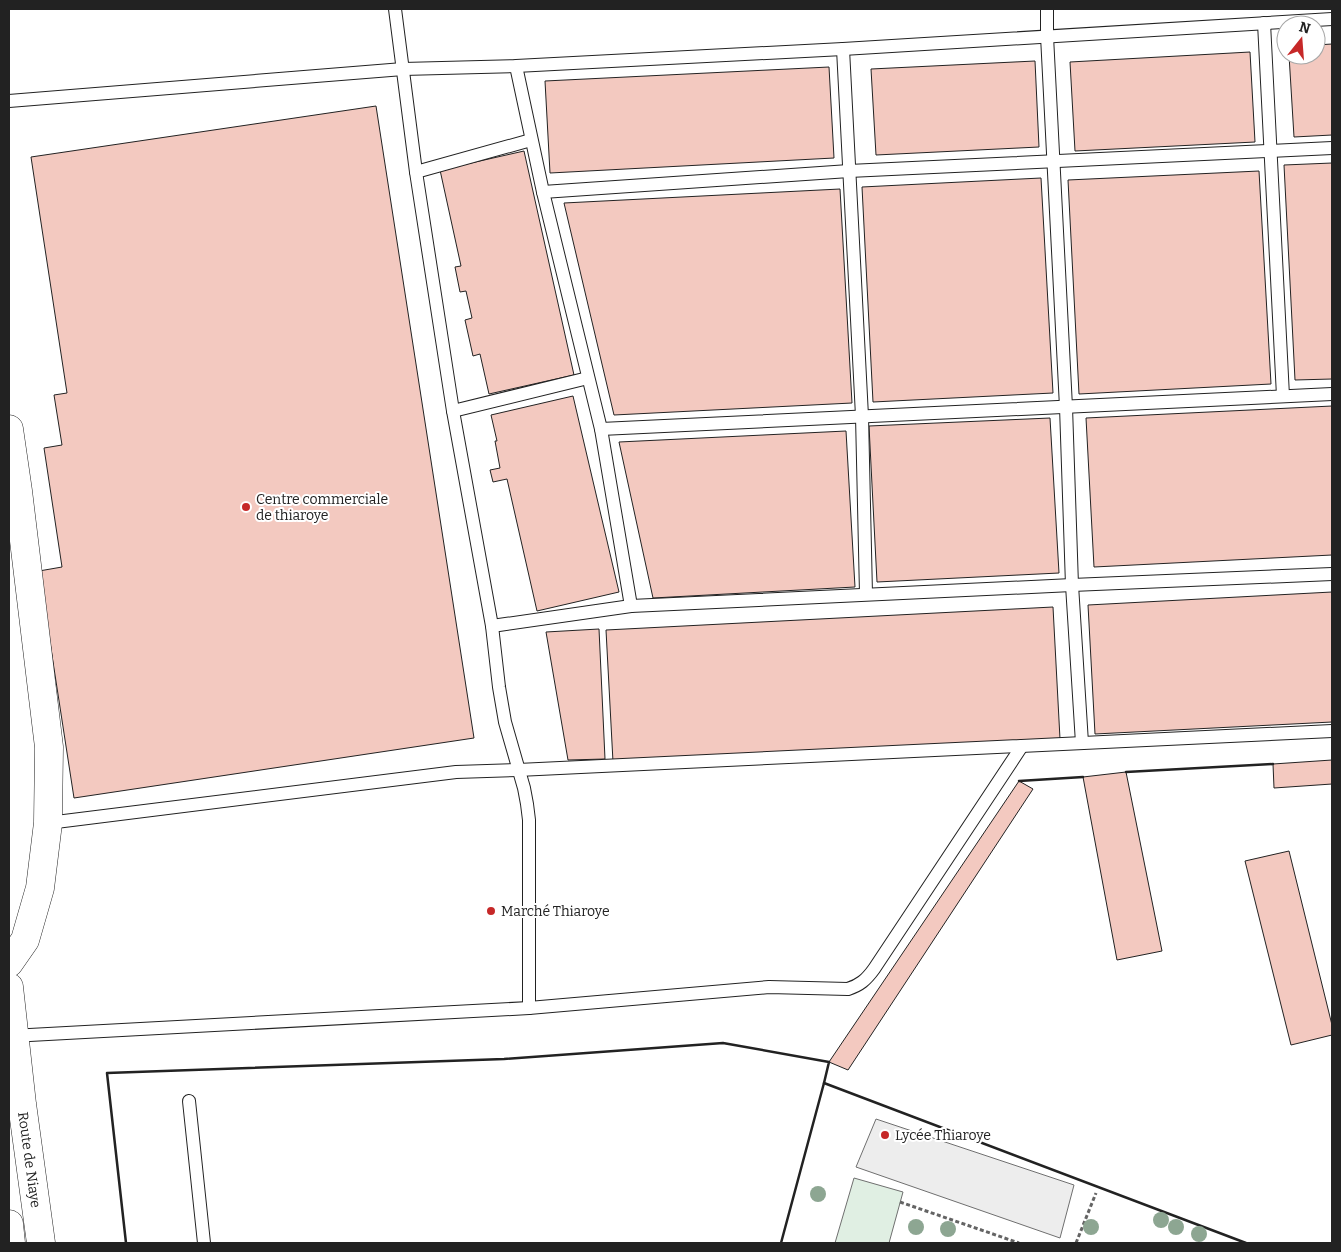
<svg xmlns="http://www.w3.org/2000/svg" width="1341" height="1252" font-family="Bitter,serif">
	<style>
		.green { fill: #e0efe3; stroke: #6f6f6f }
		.parking { fill: #ededed; stroke: #6f6f6f }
		.building { fill: #f3c9c0; stroke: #222 }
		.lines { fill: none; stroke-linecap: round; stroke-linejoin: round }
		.service-casing { stroke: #222; stroke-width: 14 }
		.tertiary-casing { stroke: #222; stroke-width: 29 }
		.secondary-casing { stroke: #222; stroke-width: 29 }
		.path { stroke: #646464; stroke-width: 3; stroke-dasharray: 4 2.5; stroke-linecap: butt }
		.service { stroke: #fff; stroke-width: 12 }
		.tertiary { stroke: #fff; stroke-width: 28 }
		.secondary { stroke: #fff; stroke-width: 28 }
		.wall { stroke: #222; stroke-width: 2.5 }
		.tree { fill: #8da692 }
		.poi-dot { fill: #c62828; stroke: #fff; stroke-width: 2 }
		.labels { text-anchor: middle; stroke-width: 4; stroke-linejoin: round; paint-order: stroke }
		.poi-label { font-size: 14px; fill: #222; stroke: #fff; text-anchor: start }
		.street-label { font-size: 14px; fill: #222; stroke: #fff }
	</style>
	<rect width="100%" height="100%" fill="#fff"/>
	<!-- green -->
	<path class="green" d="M 854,1178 L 903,1192 L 889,1243 L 835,1243 Z"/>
	<!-- parking -->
	<path class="parking" d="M 876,1119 L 1074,1185 L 1060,1238 L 856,1167 Z"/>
	<!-- building -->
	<g class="building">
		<path d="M 1332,44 L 1332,135 L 1294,137 L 1289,55 L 1316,55 L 1316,45 Z"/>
		<path d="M 1250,52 L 1255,142 L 1075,151 L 1070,62 Z"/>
		<path d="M 1035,61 L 1039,147 L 876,155 L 871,69 Z"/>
		<path d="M 829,67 L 834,158 L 550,173 L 545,81 Z"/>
		<path d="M 376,106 L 474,738 L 74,798 L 39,571 L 62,567 L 44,448 L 62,445 L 54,395 L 67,393 L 31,157 Z"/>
		<path d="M 524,151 L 574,375 L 489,394 L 480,354 L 473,356 L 465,320 L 472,318 L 466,291 L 460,292 L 455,267 L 461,266 L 440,170 Z"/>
		<path d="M 1332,163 L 1332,379 L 1295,380 L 1284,165 Z"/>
		<path d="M 1259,171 L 1271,384 L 1079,394 L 1068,180 Z"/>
		<path d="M 1041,178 L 1053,393 L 873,402 L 862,187 Z"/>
		<path d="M 840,189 L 852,403 L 614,415 L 564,203 Z"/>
		<path d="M 573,396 L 619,592 L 537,611 L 507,479 L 493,482 L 490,470 L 500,468 L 495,441 L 497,441 L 491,415 Z"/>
		<path d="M 1332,406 L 1332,555 L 1094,567 L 1086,418 Z"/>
		<path d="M 1050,418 L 1059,573 L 877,582 L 869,426 Z"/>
		<path d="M 846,431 L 855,587 L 653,598 L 619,442 Z"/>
		<path d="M 1332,592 L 1332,722 L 1095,734 L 1088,605 Z"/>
		<path d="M 1053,607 L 1060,739 L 613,762 L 606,630 Z"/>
		<path d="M 599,629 L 605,759 L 568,760 L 546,632 Z"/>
		<path d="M 1332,760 L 1332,784 L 1274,788 L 1273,764 Z"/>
		<path d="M 1126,772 L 1162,951 L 1117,960 L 1083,777 Z"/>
		<path d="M 1019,781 L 1033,789 L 848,1070 L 829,1062 Z"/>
		<path d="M 1289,851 L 1332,1025 L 1332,1035 L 1291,1045 L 1245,861 Z"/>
	</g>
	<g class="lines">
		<!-- service casing -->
		<g class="service-casing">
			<g id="service">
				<path d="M 395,9 L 416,172 L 453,411 L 492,626 L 499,687 L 505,722 L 524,788 L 527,804 L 529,820 L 529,1008"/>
				<path d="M 1047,9 L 1047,36 L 1066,407 L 1072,585 L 1082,743"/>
				<path d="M 1264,23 L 1283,396"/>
				<path d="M 843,49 L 862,416 L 866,594"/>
				<path d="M 516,66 L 543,192 L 601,429 L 631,606"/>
				<path d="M 9,101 L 403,69 L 516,66 L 843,49 L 1332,19"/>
				<path d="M 416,172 L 531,140"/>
				<path d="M 543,192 L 849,171 L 1332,148"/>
				<path d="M 453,411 L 588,378"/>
				<path d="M 601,429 L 1332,394"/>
				<path d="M 492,626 L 631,606 L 1072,585 L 1332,574"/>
				<path d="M 48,823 L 456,772 L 518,770 L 1332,731"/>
				<path d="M 11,1036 L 529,1008 L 769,987 L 848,989 C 860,985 866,980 874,969 L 1022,746"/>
				<path d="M 189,1101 L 204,1243"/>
			</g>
		</g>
		<!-- tertiary casing -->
		<g class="tertiary-casing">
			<path id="tertiary" d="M 9,429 L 18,491 L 49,747 L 48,823 L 40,888 L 25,940 L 9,963"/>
		</g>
		<!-- secondary casing -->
		<g class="secondary-casing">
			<g id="secondary">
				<path id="s1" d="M 9,987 L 22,1104 L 41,1243"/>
				<path d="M 9,1224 L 11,1243"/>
			</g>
		</g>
		<!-- path -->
		<g class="path">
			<path d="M 900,1202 L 1019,1243"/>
			<path d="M 1076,1243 L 1096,1193"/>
		</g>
		<!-- service -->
		<use href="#service" class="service"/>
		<!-- tertiary -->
		<use href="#tertiary" class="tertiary"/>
		<!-- secondary -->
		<use href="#secondary" class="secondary"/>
		<!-- wall -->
		<g class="wall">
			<path d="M 1126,772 L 1273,764"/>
			<path d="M 1019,781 L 1083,777"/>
			<path d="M 126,1243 L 107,1073 L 504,1059 L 723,1043 L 829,1062 L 824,1083"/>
			<path d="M 781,1243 L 824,1083 L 1246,1243"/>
		</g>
	</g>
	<!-- trees -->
	<g class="tree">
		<circle cx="818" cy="1194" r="8"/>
		<circle cx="1161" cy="1220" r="8"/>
		<circle cx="916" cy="1227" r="8"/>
		<circle cx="1091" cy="1227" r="8"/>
		<circle cx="1176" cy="1227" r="8"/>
		<circle cx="948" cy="1229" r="8"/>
		<circle cx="1199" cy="1234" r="8"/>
	</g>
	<!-- markers -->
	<g class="poi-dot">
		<circle cx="246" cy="507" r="5"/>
		<circle cx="491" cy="911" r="5"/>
		<circle cx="885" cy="1135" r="5"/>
	</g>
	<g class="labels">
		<!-- poi labels -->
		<g class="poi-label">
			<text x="256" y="504">Centre commerciale<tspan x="256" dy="16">de thiaroye</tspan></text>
			<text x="501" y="916">Marché Thiaroye</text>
			<text x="895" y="1140">Lycée Thiaroye</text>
		</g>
		<!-- street labels -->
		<g class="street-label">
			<text dy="5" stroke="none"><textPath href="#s1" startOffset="174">Route de Niaye</textPath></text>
		</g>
	</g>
	<!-- border -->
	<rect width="1341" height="1252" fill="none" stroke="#222222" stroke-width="20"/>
	<!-- north arrow -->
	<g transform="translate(1301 40) rotate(17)"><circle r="24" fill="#ffffff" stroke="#a7a7a7"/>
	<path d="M0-4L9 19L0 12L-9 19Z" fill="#c62828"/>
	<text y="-8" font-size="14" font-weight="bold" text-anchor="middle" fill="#222222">N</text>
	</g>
</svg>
